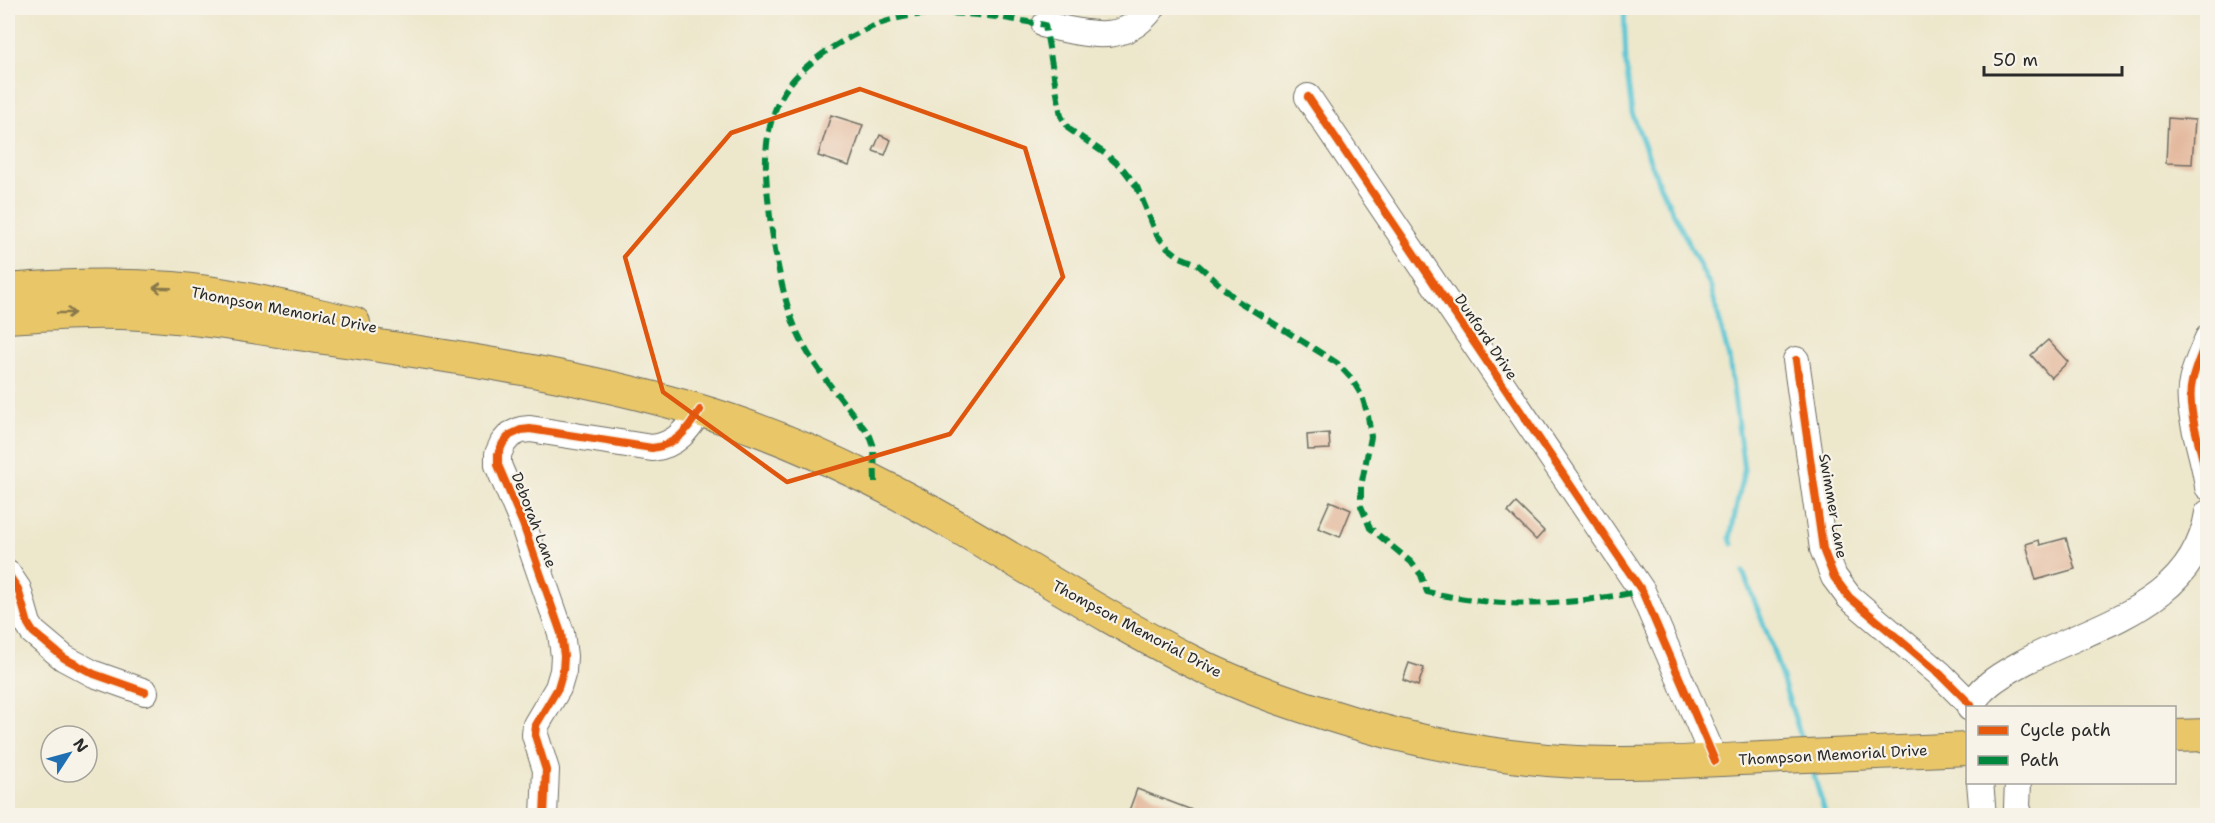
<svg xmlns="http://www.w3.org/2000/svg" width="2215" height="823" font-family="'Shantell Sans',sans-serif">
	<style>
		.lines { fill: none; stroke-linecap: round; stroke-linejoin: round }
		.stream { stroke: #5bc6d4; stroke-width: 5 }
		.building { fill: #e4ba9f }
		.minor-casing { stroke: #6f6d63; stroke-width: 28 }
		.major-casing { stroke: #6f6d63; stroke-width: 34 }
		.minor { stroke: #fff; stroke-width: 26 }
		.major { stroke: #e9c769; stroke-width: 32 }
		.quiet { stroke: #00873e; stroke-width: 6; stroke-dasharray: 12 6; stroke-linecap: butt }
		.cycleway-casing { stroke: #f7f3e8; stroke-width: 11 }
		.cycleway { stroke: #e8590c; stroke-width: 8 }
		.oneway { stroke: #8a794a }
		.marked { fill: none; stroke: #df570e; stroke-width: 4.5; stroke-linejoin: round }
		.labels { text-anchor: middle; stroke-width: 4.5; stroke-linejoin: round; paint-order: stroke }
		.street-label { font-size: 15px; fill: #2b2b2b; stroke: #f7f3e8 }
	</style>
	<rect width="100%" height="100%" fill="#f7f3e8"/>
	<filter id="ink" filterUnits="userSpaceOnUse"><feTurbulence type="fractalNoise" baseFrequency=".0167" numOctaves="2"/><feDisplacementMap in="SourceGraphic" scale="12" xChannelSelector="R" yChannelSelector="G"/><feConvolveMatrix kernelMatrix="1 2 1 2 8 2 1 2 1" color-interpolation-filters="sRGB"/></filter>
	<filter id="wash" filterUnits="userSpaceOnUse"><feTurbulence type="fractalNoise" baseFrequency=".008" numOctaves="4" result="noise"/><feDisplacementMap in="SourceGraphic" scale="24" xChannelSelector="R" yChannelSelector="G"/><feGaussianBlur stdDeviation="1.35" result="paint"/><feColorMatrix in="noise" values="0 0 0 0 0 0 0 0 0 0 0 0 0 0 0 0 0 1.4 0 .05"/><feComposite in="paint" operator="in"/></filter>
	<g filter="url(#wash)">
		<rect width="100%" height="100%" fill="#ede7cc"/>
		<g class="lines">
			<!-- stream -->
			<g class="stream">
				<path d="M 1624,8 L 1626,65 L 1632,113 L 1659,184 L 1711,288 L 1729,358 L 1744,470 L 1730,538 L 1732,544"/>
				<path d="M 1743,572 L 1770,641 L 1802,740"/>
				<path d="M 1813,772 L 1826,816"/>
			</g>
		</g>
		<g id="blocks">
			<!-- building -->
			<g class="building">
				<path d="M 831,115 L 863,125 L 849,166 L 818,156 Z"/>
				<path d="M 2168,118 L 2195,120 L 2192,164 L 2166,163 Z"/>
				<path d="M 880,135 L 891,140 L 885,155 L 873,151 Z"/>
				<path d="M 2048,340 L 2068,362 L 2051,378 L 2031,355 Z"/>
				<path d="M 1329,433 L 1330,449 L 1308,450 L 1307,435 Z"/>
				<path d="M 1330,501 L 1351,510 L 1340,537 L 1318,528 Z"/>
				<path d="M 1516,503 L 1544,531 L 1536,540 L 1508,512 Z"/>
				<path d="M 2066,538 L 2075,569 L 2036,580 L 2026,544 L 2039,540 L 2040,545 Z"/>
				<path d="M 1409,663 L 1424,668 L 1418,686 L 1403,680 Z"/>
				<path d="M 1137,789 L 1205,815 L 1205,816 L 1127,816 Z"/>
			</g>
		</g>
	</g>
	<g filter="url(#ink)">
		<use href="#blocks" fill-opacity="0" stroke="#6f6d63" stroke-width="1.5"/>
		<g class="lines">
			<!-- minor casing -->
			<g class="minor-casing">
				<g id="minor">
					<path d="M 1045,25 C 1086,33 1123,47 1152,8"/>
					<path d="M 1308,97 L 1642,591 L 1715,761"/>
					<path d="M 2208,338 C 2202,352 2195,367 2192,382 C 2185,410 2205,456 2208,487"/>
					<path d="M 1796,360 L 1823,549 L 1834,577 L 1849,597 L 1940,674 L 1971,705"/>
					<path d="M 8,574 L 18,589 L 28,624 L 33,632 L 64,658 L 94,674 L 145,692"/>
					<path d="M 1970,708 C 1979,688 1999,676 2017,666 C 2088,625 2193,610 2208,513"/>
					<path d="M 1980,782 L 1983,816"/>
					<path d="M 2018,782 L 2017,807 L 2020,816"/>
					<path d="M 544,816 L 546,770 L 535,735 L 536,725 L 558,688 L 563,671 L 564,656 L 561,633 L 523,524 L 498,465 L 498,454 L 503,443 L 510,435 L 521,430 L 530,429 L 652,448 C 677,445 687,430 700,410"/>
				</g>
			</g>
			<!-- major casing -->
			<g class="major-casing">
				<g id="major">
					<path d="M 8,290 C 63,285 118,284 173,288 C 234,293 295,310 354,323"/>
					<path d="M 8,317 C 52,314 97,311 141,314 C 209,319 277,331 345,341 C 464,358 582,376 698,410 C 756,427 815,452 869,479 C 980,534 1081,606 1191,661 C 1243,688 1299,706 1355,723 C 1426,744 1502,758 1577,762 C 1639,765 1701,761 1762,758 C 1831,755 1899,752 1968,749"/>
					<path d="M 2174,736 L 2208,735"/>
				</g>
			</g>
			<!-- minor -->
			<use href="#minor" class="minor"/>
			<!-- major -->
			<use href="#major" class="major"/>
			<!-- quiet -->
			<path class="quiet" d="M 875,482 L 874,447 L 870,436 C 847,405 815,371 799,336 C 783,303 775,253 770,217 C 767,188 763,160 769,131 C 772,115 779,98 789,85 C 814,53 869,22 909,16 C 954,9 1001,17 1045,25 L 1061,116 L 1069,129 L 1107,155 L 1124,170 L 1137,187 L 1157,235 L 1167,247 L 1180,257 L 1197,264 L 1238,301 L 1337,363 L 1351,378 L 1362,396 L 1368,416 L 1371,437 L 1361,486 L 1361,506 L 1370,528 L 1411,562 L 1421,575 L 1427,592 C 1505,609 1564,606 1642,591"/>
			<!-- cycleway casing -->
			<g class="cycleway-casing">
				<g id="cycleway">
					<path d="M 1308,97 L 1642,591 L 1715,761"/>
					<path d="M 2208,338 C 2202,352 2195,367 2192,382 C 2185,410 2205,456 2208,487"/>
					<path d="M 1796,360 L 1823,549 L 1834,577 L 1849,597 L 1940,674 L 1971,705"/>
					<path d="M 8,574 L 18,589 L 28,624 L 33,632 L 64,658 L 94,674 L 145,692"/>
					<path d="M 544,816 L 546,770 L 535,735 L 536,725 L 558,688 L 563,671 L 564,656 L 561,633 L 523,524 L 498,465 L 498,454 L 503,443 L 510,435 L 521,430 L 530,429 L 652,448 C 677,445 687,430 700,410"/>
				</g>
			</g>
			<!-- cycleway -->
			<use href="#cycleway" class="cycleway"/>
		</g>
		<!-- one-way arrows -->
		<defs><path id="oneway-shaft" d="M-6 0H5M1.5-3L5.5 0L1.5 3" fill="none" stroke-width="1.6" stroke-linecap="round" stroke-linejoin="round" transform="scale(1.5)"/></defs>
		<g class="oneway">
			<use href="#oneway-shaft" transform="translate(162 288) rotate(-178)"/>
			<use href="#oneway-shaft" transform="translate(66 313)"/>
		</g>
	</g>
	<!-- marked area -->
	<path class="marked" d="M 860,89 L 1025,148 L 1063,277 L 950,434 L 787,482 L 663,392 L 625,257 L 731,133 Z"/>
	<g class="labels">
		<!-- street labels -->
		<g class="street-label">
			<text transform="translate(284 310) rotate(11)" y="5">Thompson Memorial Drive</text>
			<text transform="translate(1486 337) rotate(56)" y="5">Dunford Drive</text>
			<text transform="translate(1833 506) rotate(80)" y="5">Swimmer Lane</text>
			<text transform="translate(534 520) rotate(69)" y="5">Deborah Lane</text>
			<text transform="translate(1137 629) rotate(28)" y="5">Thompson Memorial Drive</text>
			<text transform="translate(1833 755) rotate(-3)" y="5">Thompson Memorial Drive</text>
		</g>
	</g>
	<!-- margin -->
	<rect width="2215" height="823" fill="none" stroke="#f7f3e8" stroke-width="30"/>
	<!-- legend -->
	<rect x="1966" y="706" width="210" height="78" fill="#f7f3e8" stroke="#a5a39c" stroke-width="1.5"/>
	<rect x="1978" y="726" width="30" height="9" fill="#e8590c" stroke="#a5a39c" stroke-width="1.5"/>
	<text x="2020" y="736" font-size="18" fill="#2b2b2b">Cycle path</text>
	<rect x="1978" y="756" width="30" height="9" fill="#00873e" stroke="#a5a39c" stroke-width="1.5"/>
	<text x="2020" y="766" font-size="18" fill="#2b2b2b">Path</text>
	<!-- north arrow -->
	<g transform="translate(69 754) rotate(54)"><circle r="28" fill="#f7f3e8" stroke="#a5a39c" stroke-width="1.5"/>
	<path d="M0-4.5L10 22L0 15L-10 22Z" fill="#1f6fb2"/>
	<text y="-9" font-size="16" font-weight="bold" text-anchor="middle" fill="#2b2b2b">N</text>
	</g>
	<!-- scale -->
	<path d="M1984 66v9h138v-9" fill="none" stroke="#2b2b2b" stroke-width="3"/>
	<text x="1993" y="66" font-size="18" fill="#2b2b2b" stroke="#f7f3e8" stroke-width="4.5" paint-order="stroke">50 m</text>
</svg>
